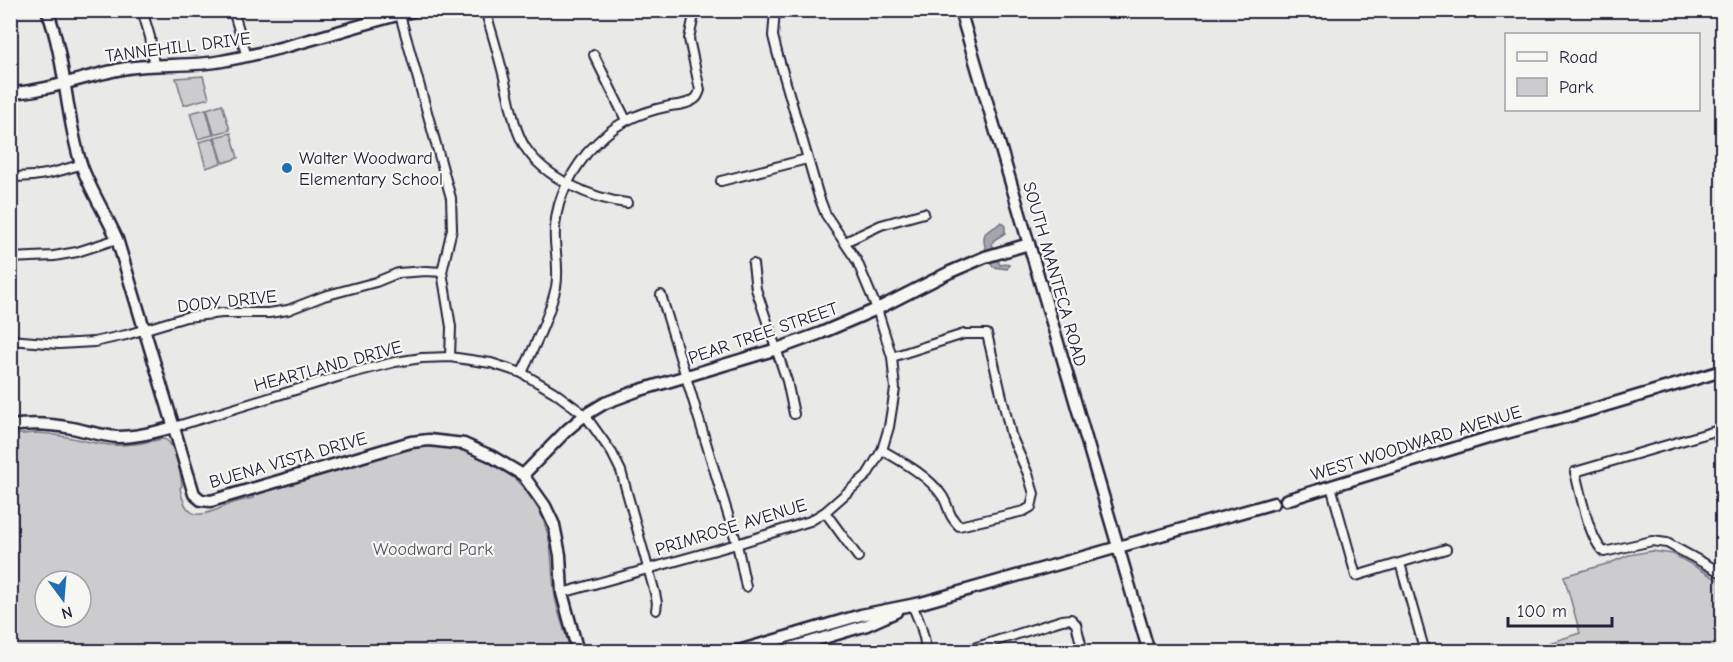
<svg xmlns="http://www.w3.org/2000/svg" width="1733" height="662" font-family="'Comic Neue',sans-serif">
	<style>
		.green { fill: #ccccce; stroke: #777784; stroke-width: 1.5; fill-rule: evenodd }
		.water { fill: #a5a5ac; stroke: #71717f; stroke-width: 1.5 }
		.lines { fill: none; stroke-linecap: round; stroke-linejoin: round }
		.street-casing { stroke: #22223b; stroke-width: 12 }
		.secondary-casing { stroke: #22223b; stroke-width: 15 }
		.street { stroke: #f6f6f2; stroke-width: 8 }
		.secondary { stroke: #f6f6f2; stroke-width: 10 }
		.poi-dot { fill: #1f6fb2; stroke: #f6f6f2; stroke-width: 2 }
		.labels { text-anchor: middle; stroke-width: 4.5; stroke-linejoin: round; paint-order: stroke }
		.street-label { font-size: 18px; fill: #22223b; stroke: #f6f6f2 }
		.poi-label { font-size: 18px; fill: #22223b; stroke: #f6f6f2; text-anchor: start }
		.park-label { font-size: 18px; fill: #555567; stroke: #f6f6f2 }
	</style>
	<rect width="100%" height="100%" fill="#e9e9e7"/>
	<filter id="ink" filterUnits="userSpaceOnUse"><feTurbulence type="fractalNoise" baseFrequency=".0167" numOctaves="2"/><feDisplacementMap in="SourceGraphic" scale="12" xChannelSelector="R" yChannelSelector="G"/><feConvolveMatrix kernelMatrix="1 2 1 2 8 2 1 2 1" color-interpolation-filters="sRGB"/></filter>
	<g filter="url(#ink)">
		<!-- green -->
		<g class="green">
			<path d="M 203,76 L 209,98 L 184,105 L 176,78 Z"/>
			<path d="M 222,104 L 230,130 L 214,134 L 207,109 Z"/>
			<path d="M 206,109 L 213,135 L 198,139 L 190,113 Z"/>
			<path d="M 231,133 L 238,158 L 223,163 L 215,137 Z"/>
			<path d="M 214,138 L 221,163 L 206,168 L 199,142 Z"/>
			<path d="M 35,433 C 61,433 85,443 110,445 C 129,446 145,443 162,439 C 166,440 168,440 170,444 C 176,451 181,475 182,486 L 180,488 C 186,521 200,518 225,506 C 234,502 244,500 253,498 L 253,495 C 288,485 323,475 358,464 C 382,457 405,448 429,447 C 478,444 527,477 544,522 C 553,545 551,566 554,590 C 556,610 565,631 571,651 L 11,652 L 11,435 ZM 45,581 L 81,581 L 81,617 L 45,617 Z"/>
			<path d="M 1652,551 L 1673,554 L 1722,582 L 1722,651 L 1548,651 L 1546,644 L 1580,633 L 1564,576 L 1610,563 L 1629,555 Z"/>
		</g>
		<!-- water -->
		<path class="water" d="M 1001,222 L 1005,226 L 1005,233 L 994,240 L 992,244 L 1000,265 L 1006,264 L 1009,265 L 1007,269 L 993,267 C 989,260 981,241 985,234 C 987,230 995,229 1001,222 Z"/>
		<g class="lines">
			<!-- street casing -->
			<g class="street-casing">
				<g id="street">
					<path d="M 142,10 L 150,37 L 154,65"/>
					<path d="M 233,10 L 247,57"/>
					<path d="M 485,10 C 493,36 500,60 506,86 C 511,106 514,129 525,147 C 545,178 592,199 627,203"/>
					<path d="M 400,15 L 451,198 L 452,229 L 442,272 L 451,327 L 450,357"/>
					<path d="M 594,55 L 626,120"/>
					<path d="M 10,177 C 36,178 58,172 82,164"/>
					<path d="M 721,181 L 807,159"/>
					<path d="M 845,242 L 881,225 L 924,213"/>
					<path d="M 10,258 L 54,256 L 77,252 L 117,239"/>
					<path d="M 753,264 L 756,289 L 787,381 L 794,414"/>
					<path d="M 661,295 L 737,544 L 746,587"/>
					<path d="M 10,340 L 59,344 L 94,342 L 126,335 L 186,317 L 222,313 L 269,313 L 288,310 L 324,296 L 376,282 L 398,273 L 426,271 L 442,272"/>
					<path d="M 522,373 C 535,345 549,317 556,287 C 559,272 556,257 555,241 C 553,207 566,180 587,153 C 598,141 612,128 626,121 C 639,114 655,109 670,106 C 678,105 690,104 696,98 C 698,96 699,93 700,90 L 689,39 L 695,10"/>
					<path d="M 174,427 L 344,375 L 395,362 L 422,358 L 450,357 L 491,363 L 522,373 L 554,392 L 585,415 L 612,453 L 621,471 L 655,593 L 657,603 L 656,610"/>
					<path d="M 1722,429 L 1575,472 C 1580,492 1589,539 1604,552 L 1652,541 L 1667,543 L 1722,573"/>
					<path d="M 1717,431 L 1722,451"/>
					<path d="M 882,450 C 903,462 930,477 943,497 C 950,509 947,514 959,526 L 1024,511 L 1031,507 L 1034,494 L 1028,474 L 1011,435 L 987,334 L 964,334 L 892,357"/>
					<path d="M 1331,486 L 1356,576 L 1446,549"/>
					<path d="M 825,512 L 858,557"/>
					<path d="M 1400,563 L 1425,652"/>
					<path d="M 562,593 L 737,544 L 810,521 L 825,512 L 867,475 L 882,450 L 889,427 L 895,389 L 892,357 L 877,309 L 857,261 L 826,215 L 819,197 L 777,52 L 773,36 L 775,10"/>
					<path d="M 912,605 C 919,620 925,634 926,652"/>
					<path d="M 961,652 L 1062,620 L 1071,619 L 1076,624 L 1083,652"/>
				</g>
			</g>
			<!-- secondary casing -->
			<g class="secondary-casing">
				<g id="secondary">
					<path d="M 47,10 C 66,60 65,114 81,164 C 90,190 106,214 117,239 L 194,494 L 201,500 L 211,501 L 411,442 L 429,440 L 464,444 L 491,456 L 523,475 L 545,506 L 554,525 L 560,555 L 562,593 L 578,652"/>
					<path d="M 960,10 L 1149,652"/>
					<path d="M 10,93 C 50,91 87,75 127,68 C 158,63 191,67 222,61 C 289,49 352,26 417,10"/>
					<path d="M 10,426 C 31,423 51,424 72,428 C 87,431 102,436 118,437 C 137,437 155,432 174,427"/>
					<path d="M 523,475 L 567,430 L 585,415 L 605,403 L 637,391 L 777,349 L 821,333 L 877,309 L 950,272 L 985,257 L 1029,244"/>
					<path d="M 1286,500 L 1491,437 L 1577,414 L 1722,371"/>
					<path d="M 735,652 L 861,615 L 921,603 L 1274,503"/>
					<path d="M 777,652 L 867,625 L 896,612"/>
				</g>
			</g>
			<!-- street -->
			<use href="#street" class="street"/>
			<!-- secondary -->
			<use href="#secondary" class="secondary"/>
		</g>
	</g>
	<!-- markers -->
	<circle class="poi-dot" cx="287" cy="168" r="6"/>
	<g class="labels">
		<!-- street labels -->
		<g class="street-label">
			<text transform="translate(178 47) rotate(-7)" y="6">TANNEHILL DRIVE</text>
			<text transform="translate(1055 274) rotate(74)" y="6">SOUTH MANTECA ROAD</text>
			<text transform="translate(227 301) rotate(-6)" y="6">DODY DRIVE</text>
			<text transform="translate(763 333) rotate(-19)" y="6">PEAR TREE STREET</text>
			<text transform="translate(328 366) rotate(-15)" y="6">HEARTLAND DRIVE</text>
			<text transform="translate(1416 443) rotate(-17)" y="6">WEST WOODWARD AVENUE</text>
			<text transform="translate(288 460) rotate(-16)" y="6">BUENA VISTA DRIVE</text>
			<text transform="translate(731 527) rotate(-17)" y="6">PRIMROSE AVENUE</text>
		</g>
		<!-- poi labels -->
		<g class="poi-label">
			<text x="299" y="164">Walter Woodward<tspan x="299" dy="21">Elementary School</tspan></text>
		</g>
		<!-- park labels -->
		<g class="park-label">
			<text x="433" y="555">Woodward Park</text>
		</g>
	</g>
	<!-- margin -->
	<rect width="1733" height="662" fill="none" stroke="#f6f6f2" stroke-width="36"/>
	<rect x="18" y="18" width="1697" height="626" fill="none" stroke="#22223b" stroke-width="2" filter="url(#ink)"/>
	<!-- legend -->
	<rect x="1505" y="33" width="195" height="78" fill="#f6f6f2" stroke="#a1a1a9" stroke-width="1.5"/>
	<rect x="1517" y="52" width="30" height="9" fill="#f6f6f2" stroke="#a1a1a9" stroke-width="1.5"/>
	<text x="1559" y="63" font-size="18" fill="#22223b">Road</text>
	<rect x="1517" y="78" width="30" height="18" fill="#ccccce" stroke="#a1a1a9" stroke-width="1.5"/>
	<text x="1559" y="93" font-size="18" fill="#22223b">Park</text>
	<!-- north arrow -->
	<g transform="translate(63 599) rotate(164)"><circle r="28" fill="#f6f6f2" stroke="#a1a1a9" stroke-width="1.5"/>
	<path d="M0-4.5L10 22L0 15L-10 22Z" fill="#1f6fb2"/>
	<text y="-9" font-size="16" font-weight="bold" text-anchor="middle" fill="#22223b">N</text>
	</g>
	<!-- scale -->
	<path d="M1508 617v9h104v-9" fill="none" stroke="#22223b" stroke-width="3"/>
	<text x="1517" y="617" font-size="18" fill="#22223b" stroke="#f6f6f2" stroke-width="4.5" paint-order="stroke">100 m</text>
</svg>
